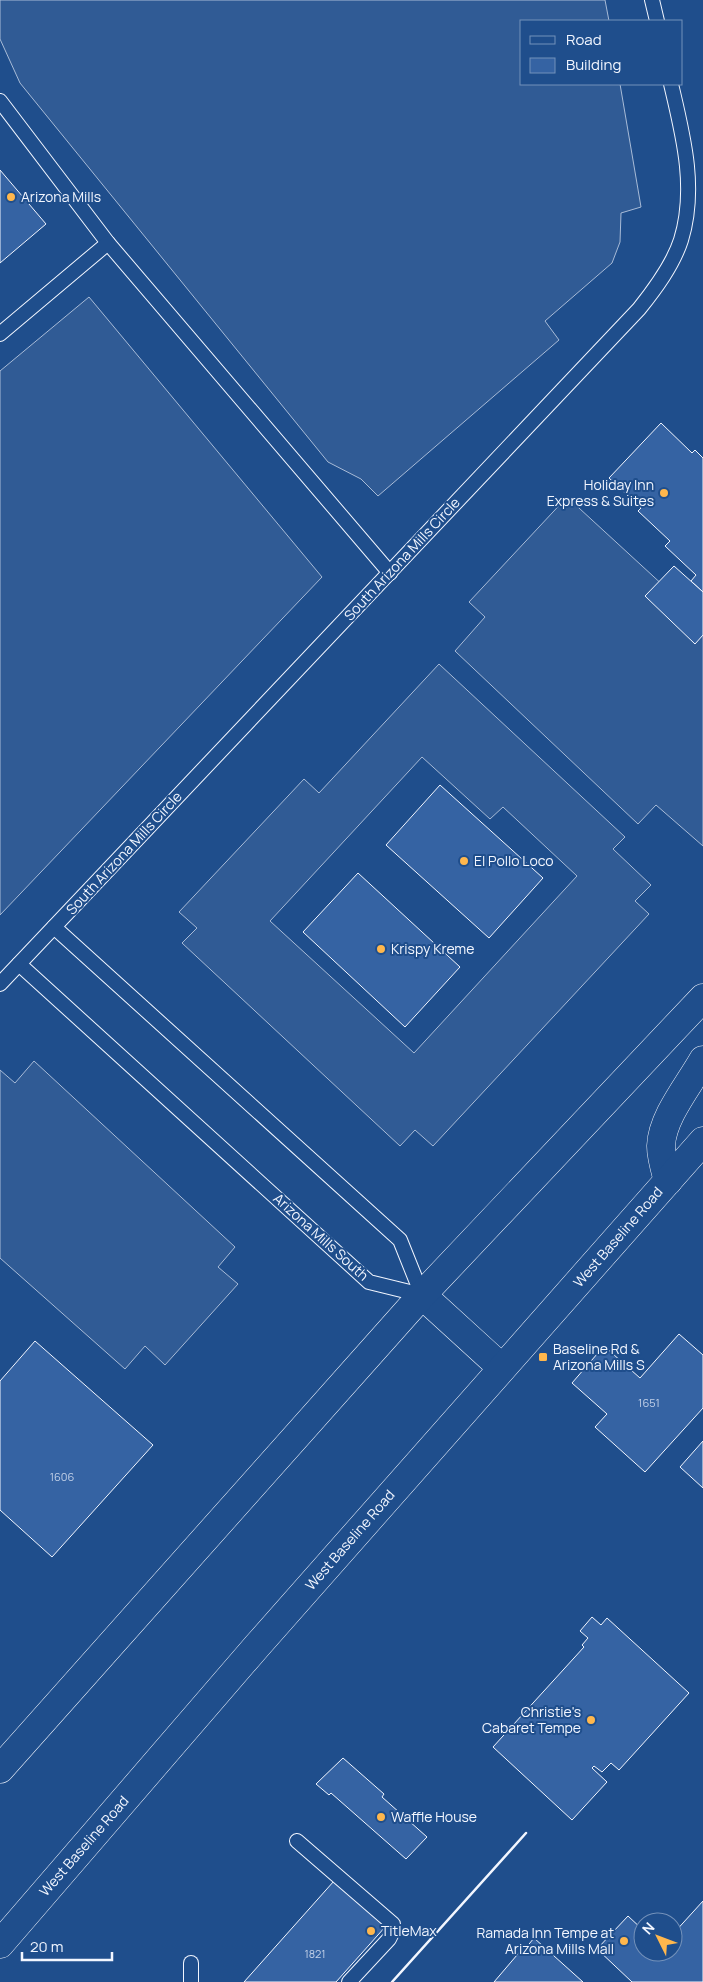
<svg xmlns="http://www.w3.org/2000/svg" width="703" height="1982" font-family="Manrope,sans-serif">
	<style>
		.built { fill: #305b95; stroke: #a8bbd7; fill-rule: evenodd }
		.building { fill: #3563a3; stroke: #f2f6ff }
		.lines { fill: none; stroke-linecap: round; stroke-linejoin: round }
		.lane-casing { stroke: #f2f6ff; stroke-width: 16 }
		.primary-casing { stroke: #f2f6ff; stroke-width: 29 }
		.lane { stroke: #1f4e8c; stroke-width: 14 }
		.primary { stroke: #1f4e8c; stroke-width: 28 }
		.wall { stroke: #f2f6ff; stroke-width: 2.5 }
		.poi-dot { fill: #ffb74d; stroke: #1f4e8c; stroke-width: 2 }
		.labels { text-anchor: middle; stroke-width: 4; stroke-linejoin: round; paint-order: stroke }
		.number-label { font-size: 11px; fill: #c3d1e8 }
		.poi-label { font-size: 14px; fill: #f2f6ff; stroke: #1f4e8c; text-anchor: start }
		.street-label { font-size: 14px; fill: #f2f6ff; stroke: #1f4e8c }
	</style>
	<rect width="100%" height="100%" fill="#1f4e8c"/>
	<!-- built -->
	<g class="built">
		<path d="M 0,0 L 605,0 L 609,21 L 522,21 L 522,84 L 620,84 L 641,207 L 621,213 L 620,242 L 612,263 L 545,321 L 559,340 L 378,496 L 361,479 L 328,462 L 20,83 L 0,39 Z"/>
		<path d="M 89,297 L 322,577 L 0,915 L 0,371 Z"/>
		<path d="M 567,497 L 703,622 L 703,846 L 656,805 L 638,824 L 455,651 L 485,617 L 469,602 Z"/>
		<path d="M 439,664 L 625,837 L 613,849 L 651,885 L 635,901 L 649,914 L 433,1146 L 415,1130 L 400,1146 L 182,943 L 197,928 L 179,912 L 304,779 L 319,793 ZM 422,757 L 490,819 L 503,807 L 577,876 L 414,1053 L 270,921 Z"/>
		<path d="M 34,1061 L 235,1247 L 218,1267 L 238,1284 L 165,1365 L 145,1346 L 125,1369 L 0,1258 L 0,1070 L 15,1083 Z"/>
	</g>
	<!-- building -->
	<g class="building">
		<path d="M 0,170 L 46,224 L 0,263 Z"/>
		<path d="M 661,423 L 692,453 L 695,450 L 703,458 L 703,592 L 691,581 L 696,575 L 665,546 L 670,541 L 638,511 L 641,508 L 609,478 Z"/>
		<path d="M 674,566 L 703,592 L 703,635 L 695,644 L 645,596 Z"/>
		<path d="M 440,785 L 543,878 L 489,938 L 386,845 Z"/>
		<path d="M 358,873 L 460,967 L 405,1027 L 303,932 Z"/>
		<path d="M 679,1334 L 703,1355 L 703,1408 L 645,1472 L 595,1427 L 607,1414 L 572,1383 L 604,1346 L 640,1378 Z"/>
		<path d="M 35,1341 L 153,1445 L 52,1557 L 0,1510 L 0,1381 Z"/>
		<path d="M 703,1441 L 703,1488 L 680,1467 Z"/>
		<path d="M 592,1617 L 601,1625 L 607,1618 L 689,1693 L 619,1770 L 611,1763 L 602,1772 L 594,1766 L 592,1768 L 607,1782 L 572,1820 L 493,1747 L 584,1647 L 582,1645 L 588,1638 L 580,1631 Z"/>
		<path d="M 343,1758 L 384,1794 L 382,1797 L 427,1837 L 406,1859 L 331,1793 L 329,1795 L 316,1784 Z"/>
		<path d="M 334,1881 L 386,1926 L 336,1982 L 244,1982 Z"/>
		<path d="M 703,1901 L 703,1982 L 632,1982 L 597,1949 L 628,1916 L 643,1930 L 643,1952 L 673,1952 L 673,1934 Z"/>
		<path d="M 534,1938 L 583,1982 L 494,1982 L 523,1948 L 525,1949 Z"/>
	</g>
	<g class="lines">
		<!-- lane casing -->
		<g class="lane-casing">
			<g id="lane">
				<path d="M 652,0 L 657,21"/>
				<path d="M 0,101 L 108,243 L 390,573"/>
				<path d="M 0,334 L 108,243"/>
				<path d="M 54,927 L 400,1240 L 422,1295"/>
				<path d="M 19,964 L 369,1282 L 422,1295"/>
				<path d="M 0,984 L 639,309 C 655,289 673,265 681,240 C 697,188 683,135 671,84"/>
				<path d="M 297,1841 L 393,1924 L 393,1931 L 389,1939 L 349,1982"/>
				<path d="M 191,1982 L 191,1963"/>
			</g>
		</g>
		<!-- primary casing -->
		<g class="primary-casing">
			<g id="primary">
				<path d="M 668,1181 C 665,1170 661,1157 661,1146 C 662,1117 689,1085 703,1060"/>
				<path d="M 422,1295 L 502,1368"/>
				<path d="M 0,1769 L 422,1295 L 703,998"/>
				<path d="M 0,1944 L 257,1646 L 703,1141"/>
			</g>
		</g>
		<!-- lane -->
		<use href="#lane" class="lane"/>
		<!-- primary -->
		<use href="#primary" class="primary"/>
		<!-- wall -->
		<path class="wall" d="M 392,1982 L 526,1833"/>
	</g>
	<!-- markers -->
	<g class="poi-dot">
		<circle cx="11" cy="197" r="5"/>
		<circle cx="664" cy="493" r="5"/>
		<circle cx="464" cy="861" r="5"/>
		<circle cx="381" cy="949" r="5"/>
		<rect x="538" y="1352" width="10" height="10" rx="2.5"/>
		<circle cx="591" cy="1720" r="5"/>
		<circle cx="381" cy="1817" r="5"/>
		<circle cx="371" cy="1931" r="5"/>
		<circle cx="624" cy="1941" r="5"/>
	</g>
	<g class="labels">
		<!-- number labels -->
		<g class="number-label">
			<text x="649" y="1407">1651</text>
			<text x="62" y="1481">1606</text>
			<text x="315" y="1958">1821</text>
		</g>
		<!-- poi labels -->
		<g class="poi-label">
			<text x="21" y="202">Arizona Mills</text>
			<text x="654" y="490" text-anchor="end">Holiday Inn<tspan x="654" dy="16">Express &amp; Suites</tspan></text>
			<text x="474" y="866">El Pollo Loco</text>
			<text x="391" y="954">Krispy Kreme</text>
			<text x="553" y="1354">Baseline Rd &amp;<tspan x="553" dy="16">Arizona Mills S</tspan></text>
			<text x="581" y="1717" text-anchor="end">Christie's<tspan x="581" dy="16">Cabaret Tempe</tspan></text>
			<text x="391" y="1822">Waffle House</text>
			<text x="381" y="1936">TitleMax</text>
			<text x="614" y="1938" text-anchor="end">Ramada Inn Tempe at<tspan x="614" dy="16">Arizona Mills Mall</tspan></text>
		</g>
		<!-- street labels -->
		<g class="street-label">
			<text transform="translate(402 559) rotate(-47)" y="5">South Arizona Mills Circle</text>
			<text transform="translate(124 853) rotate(-47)" y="5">South Arizona Mills Circle</text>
			<text transform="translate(321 1237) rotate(42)" y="5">Arizona Mills South</text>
			<text transform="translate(618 1237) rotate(-49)" y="5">West Baseline Road</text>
			<text transform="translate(350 1540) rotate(-49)" y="5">West Baseline Road</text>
			<text transform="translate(84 1846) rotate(-49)" y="5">West Baseline Road</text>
		</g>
	</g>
	<!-- legend -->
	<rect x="520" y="20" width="162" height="65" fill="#1f4e8c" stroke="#7391ba"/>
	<rect x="530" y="36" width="25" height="8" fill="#1f4e8c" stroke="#7391ba"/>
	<text x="566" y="45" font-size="15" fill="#f2f6ff">Road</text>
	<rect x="530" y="58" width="25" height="15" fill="#3563a3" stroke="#7391ba"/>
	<text x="566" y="70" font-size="15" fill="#f2f6ff">Building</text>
	<!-- north arrow -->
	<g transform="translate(658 1937) rotate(312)"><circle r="24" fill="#1f4e8c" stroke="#7391ba"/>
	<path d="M0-4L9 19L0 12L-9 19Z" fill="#ffb74d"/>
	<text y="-8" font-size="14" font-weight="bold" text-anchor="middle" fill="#f2f6ff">N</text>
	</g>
	<!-- scale -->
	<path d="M22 1952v8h90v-8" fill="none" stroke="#f2f6ff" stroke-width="2.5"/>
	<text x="30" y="1952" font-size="15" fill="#f2f6ff" stroke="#1f4e8c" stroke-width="4" paint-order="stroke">20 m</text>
</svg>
